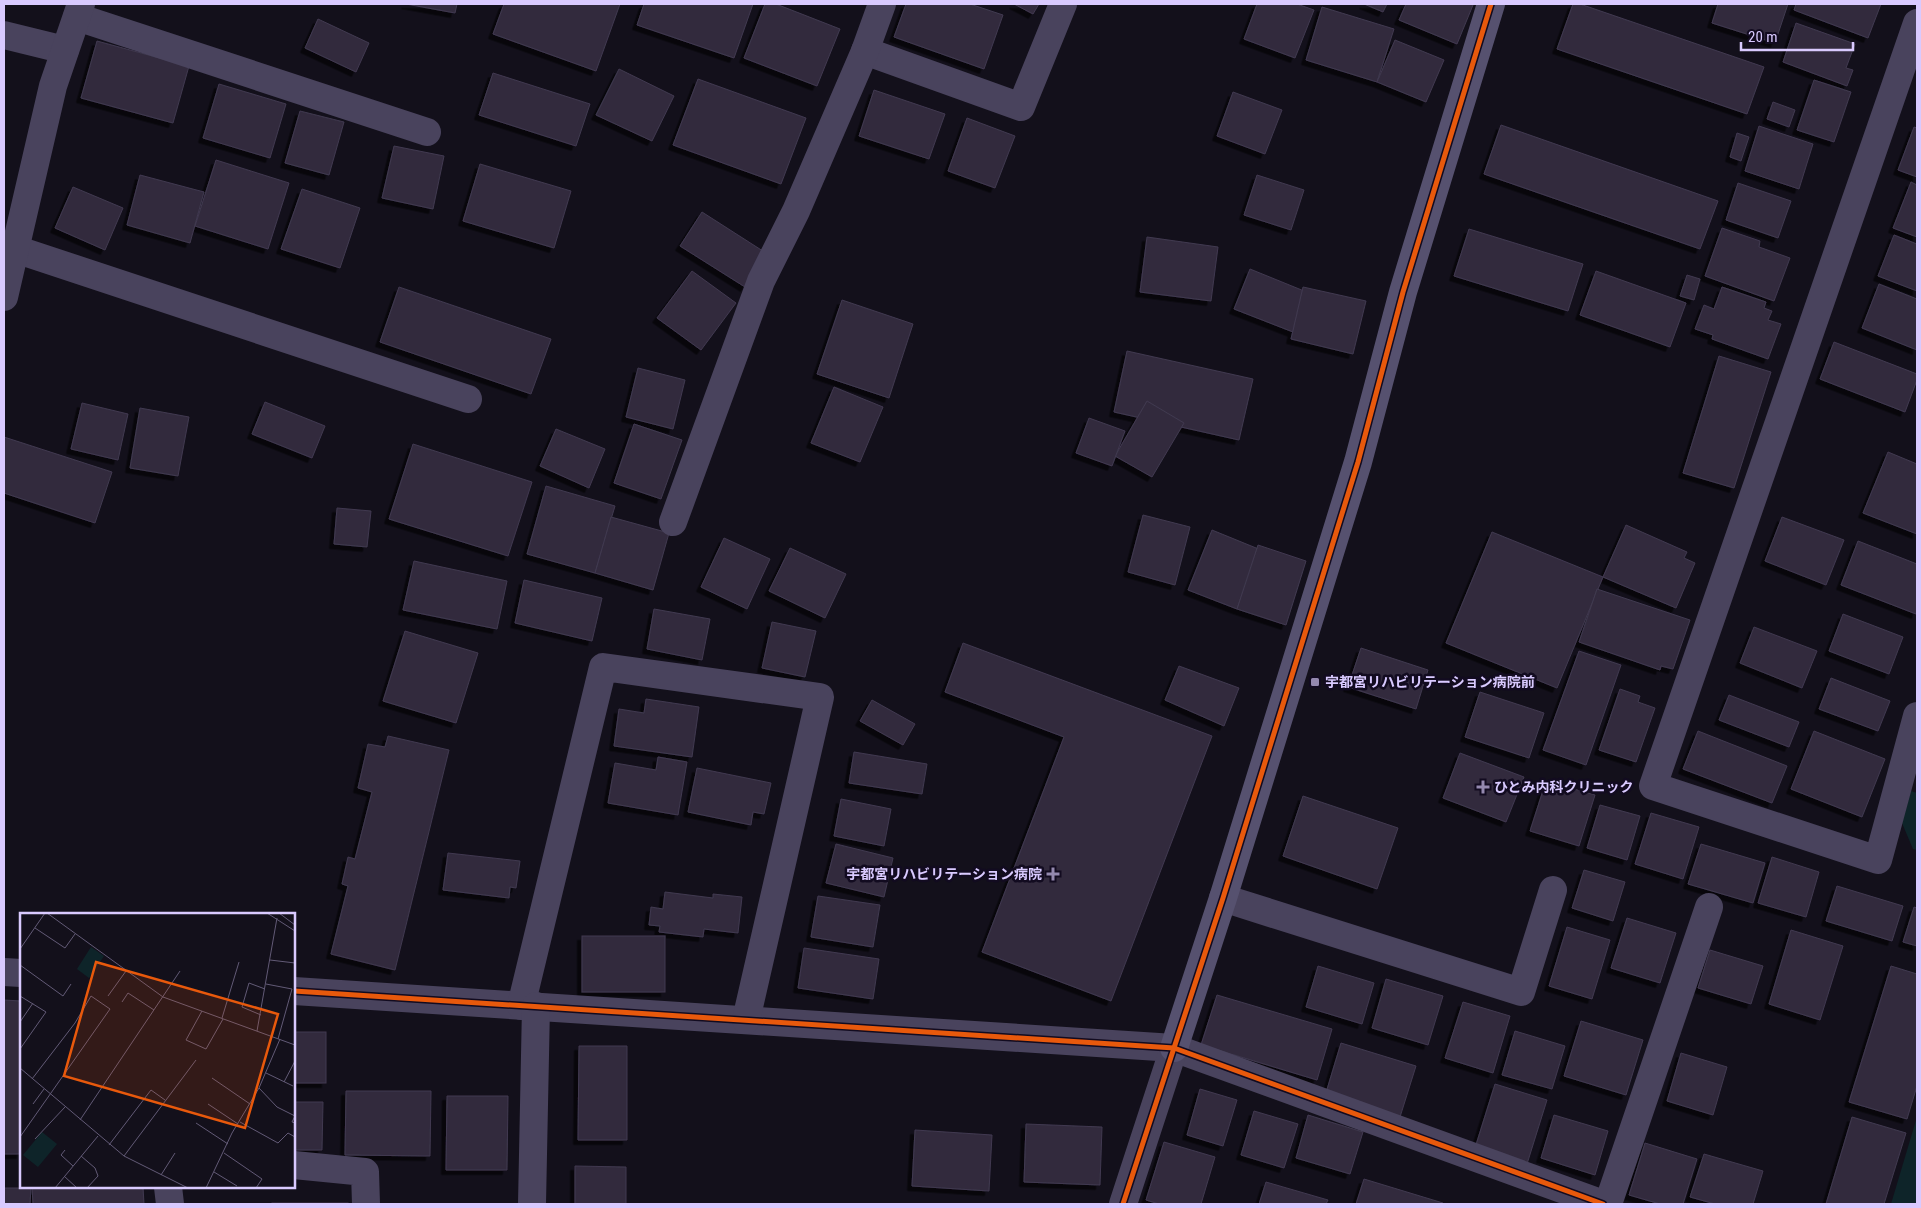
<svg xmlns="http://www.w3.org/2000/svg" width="1921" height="1208" font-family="'Roboto Condensed','Noto Sans JP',sans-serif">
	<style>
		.green { fill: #0e2429 }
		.building { fill: #322c3e; stroke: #413950; filter: url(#shadow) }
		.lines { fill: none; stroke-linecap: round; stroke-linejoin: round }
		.street { stroke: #49435d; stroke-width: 28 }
		.secondary { stroke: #56516f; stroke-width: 28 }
		.cycleway-casing { stroke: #120b20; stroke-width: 8 }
		.cycleway { stroke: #e8590c; stroke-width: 5 }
		.poi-dot { fill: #9489af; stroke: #120b20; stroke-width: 2 }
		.labels { text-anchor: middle; stroke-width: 5; stroke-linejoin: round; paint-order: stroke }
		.poi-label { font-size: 14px; font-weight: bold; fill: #d9caff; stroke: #120b20; text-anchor: start }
		.inset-road { fill: none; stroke: #625a76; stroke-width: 1 }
		.view { fill: #e8590c; fill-opacity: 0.15; stroke: #e8590c; stroke-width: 2.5 }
		.inset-edge { fill: none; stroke: #d9caff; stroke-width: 2.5 }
	</style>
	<defs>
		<filter id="shadow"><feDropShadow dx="-4.5" dy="4.5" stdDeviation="0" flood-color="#0009"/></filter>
	</defs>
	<rect width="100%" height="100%" fill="#13101b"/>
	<!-- green -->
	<g class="green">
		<path d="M 1911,791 L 1917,793 L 1917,850 L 1913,849 L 1902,823 Z"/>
		<path d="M 1917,1117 L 1917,1204 L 1891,1204 Z"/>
	</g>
	<!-- building -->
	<g class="building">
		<path d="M 406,4 L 457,4 L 455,13 Z"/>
		<path d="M 504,4 L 620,4 L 596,71 L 493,34 Z"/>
		<path d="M 644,4 L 753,4 L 734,58 L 637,25 Z"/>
		<path d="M 765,4 L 776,4 L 840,29 L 817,86 L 744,58 Z"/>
		<path d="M 906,4 L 970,4 L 1003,15 L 984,69 L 894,37 Z"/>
		<path d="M 1014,4 L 1039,4 L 1033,14 Z"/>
		<path d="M 1257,4 L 1297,4 L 1314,10 L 1295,58 L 1244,39 Z"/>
		<path d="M 1364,4 L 1387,4 L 1383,12 Z"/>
		<path d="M 1406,4 L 1470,4 L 1473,5 L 1457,44 L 1399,20 Z"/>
		<path d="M 1573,4 L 1580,4 L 1764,67 L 1747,114 L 1557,49 Z"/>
		<path d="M 1718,4 L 1788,4 L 1775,43 L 1712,23 Z"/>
		<path d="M 1796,4 L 1881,4 L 1868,38 L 1794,10 Z"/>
		<path d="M 1322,7 L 1394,29 L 1377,82 L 1306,60 Z"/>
		<path d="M 318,19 L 369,43 L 356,72 L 305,48 Z"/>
		<path d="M 1796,23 L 1855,44 L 1846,68 L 1853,70 L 1847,86 L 1783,62 Z"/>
		<path d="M 1395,40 L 1444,60 L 1426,102 L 1377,82 Z"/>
		<path d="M 97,41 L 189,66 L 173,123 L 81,98 Z"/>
		<path d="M 619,69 L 674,96 L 652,141 L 596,115 Z"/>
		<path d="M 493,73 L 590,104 L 576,146 L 479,115 Z"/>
		<path d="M 698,79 L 806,118 L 781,184 L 673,145 Z"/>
		<path d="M 1814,80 L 1851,92 L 1834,142 L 1797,130 Z"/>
		<path d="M 219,84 L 286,104 L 270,158 L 203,138 Z"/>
		<path d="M 874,90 L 945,114 L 929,159 L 859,136 Z"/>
		<path d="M 1233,92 L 1282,110 L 1265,154 L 1217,136 Z"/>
		<path d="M 1773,102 L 1795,110 L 1789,127 L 1767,119 Z"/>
		<path d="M 300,111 L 344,122 L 329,175 L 285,163 Z"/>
		<path d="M 967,118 L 1015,136 L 995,188 L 948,171 Z"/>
		<path d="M 1501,125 L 1718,201 L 1700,249 L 1484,174 Z"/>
		<path d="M 1759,126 L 1813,144 L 1799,189 L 1745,171 Z"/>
		<path d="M 1914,127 L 1917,128 L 1917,177 L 1898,170 Z"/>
		<path d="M 1737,133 L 1749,137 L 1741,161 L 1730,157 Z"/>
		<path d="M 394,146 L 444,156 L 433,209 L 382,198 Z"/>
		<path d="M 216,160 L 289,183 L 268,249 L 195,226 Z"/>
		<path d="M 480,164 L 571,191 L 554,248 L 463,221 Z"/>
		<path d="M 140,175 L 204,192 L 190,243 L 127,225 Z"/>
		<path d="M 1257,175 L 1304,190 L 1291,230 L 1244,215 Z"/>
		<path d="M 1911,182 L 1917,185 L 1917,237 L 1893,228 Z"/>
		<path d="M 1738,183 L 1791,201 L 1778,238 L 1726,220 Z"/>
		<path d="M 73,187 L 123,208 L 105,250 L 55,228 Z"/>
		<path d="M 302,189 L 360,208 L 340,268 L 281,249 Z"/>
		<path d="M 702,212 L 766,253 L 745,287 L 680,246 Z"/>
		<path d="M 1722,228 L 1760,241 L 1759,247 L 1790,258 L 1774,301 L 1705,276 Z"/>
		<path d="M 1469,229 L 1583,264 L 1568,311 L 1454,276 Z"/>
		<path d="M 1894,235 L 1917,244 L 1917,291 L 1878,276 Z"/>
		<path d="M 1147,237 L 1218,247 L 1211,301 L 1140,292 Z"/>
		<path d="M 1250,269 L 1309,293 L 1293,332 L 1234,309 Z"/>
		<path d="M 692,271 L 736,303 L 701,350 L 657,318 Z"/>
		<path d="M 1596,271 L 1686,303 L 1670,347 L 1580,315 Z"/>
		<path d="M 1687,275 L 1700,279 L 1694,300 L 1680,296 Z"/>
		<path d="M 1879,284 L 1917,299 L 1917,350 L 1862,328 Z"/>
		<path d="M 399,287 L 551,339 L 531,394 L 380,342 Z"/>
		<path d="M 1303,287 L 1366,301 L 1353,354 L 1291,339 Z"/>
		<path d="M 1722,287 L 1766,302 L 1764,308 L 1772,311 L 1768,320 L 1781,324 L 1768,359 L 1712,339 L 1713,335 L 1695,329 L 1704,305 L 1714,309 Z"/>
		<path d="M 842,300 L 913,324 L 889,398 L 817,374 Z"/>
		<path d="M 1834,342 L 1917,374 L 1917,380 L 1905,412 L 1820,379 Z"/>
		<path d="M 1127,351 L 1253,379 L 1239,440 L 1114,412 Z"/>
		<path d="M 1719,356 L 1771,372 L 1734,488 L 1683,473 Z"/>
		<path d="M 638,368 L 685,380 L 673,429 L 626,417 Z"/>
		<path d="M 834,387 L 883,407 L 860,462 L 811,443 Z"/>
		<path d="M 1147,401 L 1184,423 L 1152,477 L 1115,456 Z"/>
		<path d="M 265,402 L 325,426 L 312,458 L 252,434 Z"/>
		<path d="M 82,403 L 128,414 L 118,460 L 71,449 Z"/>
		<path d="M 140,408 L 189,417 L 178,476 L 130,468 Z"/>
		<path d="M 1089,418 L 1125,431 L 1112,466 L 1076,453 Z"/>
		<path d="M 634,424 L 682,440 L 661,499 L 614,483 Z"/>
		<path d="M 556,429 L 605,449 L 589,488 L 540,466 Z"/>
		<path d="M 4,437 L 112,472 L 95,523 L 4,493 Z"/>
		<path d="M 413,444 L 532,482 L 508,556 L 389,519 Z"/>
		<path d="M 1888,452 L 1917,464 L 1917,534 L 1863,513 Z"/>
		<path d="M 546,486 L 615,506 L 595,573 L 527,554 Z"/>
		<path d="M 337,508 L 371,511 L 367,547 L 334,544 Z"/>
		<path d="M 1143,515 L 1190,527 L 1175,585 L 1128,572 Z"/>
		<path d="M 611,517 L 669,533 L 653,590 L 595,573 Z"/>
		<path d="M 1782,517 L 1844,540 L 1826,585 L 1765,561 Z"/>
		<path d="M 1626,525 L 1687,552 L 1684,558 L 1695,563 L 1676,608 L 1603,577 Z"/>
		<path d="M 1212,530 L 1261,550 L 1237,609 L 1188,590 Z"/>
		<path d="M 1492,532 L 1603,577 L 1557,688 L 1446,643 Z"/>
		<path d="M 724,538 L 770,559 L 747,609 L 701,587 Z"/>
		<path d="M 1858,541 L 1917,564 L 1917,610 L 1916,614 L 1841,585 Z"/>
		<path d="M 1258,545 L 1306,561 L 1286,625 L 1237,609 Z"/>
		<path d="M 790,548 L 846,574 L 825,618 L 769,591 Z"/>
		<path d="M 414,561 L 507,581 L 497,629 L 403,610 Z"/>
		<path d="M 524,580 L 602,598 L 592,641 L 515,623 Z"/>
		<path d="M 1597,589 L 1690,620 L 1673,669 L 1661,666 L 1660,670 L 1579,642 Z"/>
		<path d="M 654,609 L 710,619 L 702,660 L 647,649 Z"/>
		<path d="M 1843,614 L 1903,637 L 1889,674 L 1829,651 Z"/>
		<path d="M 772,622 L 816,631 L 805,677 L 762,668 Z"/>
		<path d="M 1754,627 L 1817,651 L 1802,688 L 1740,663 Z"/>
		<path d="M 405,631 L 478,653 L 456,723 L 383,701 Z"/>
		<path d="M 963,643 L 1212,736 L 1111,1001 L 982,952 L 1064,737 L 945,692 Z"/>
		<path d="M 1361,648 L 1428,670 L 1416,709 L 1348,687 Z"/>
		<path d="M 1579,651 L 1621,665 L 1586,765 L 1543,750 Z"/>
		<path d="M 1179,666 L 1239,688 L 1224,726 L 1165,700 Z"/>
		<path d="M 1831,678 L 1890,701 L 1878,731 L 1819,709 Z"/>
		<path d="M 1620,689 L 1640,696 L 1638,702 L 1655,708 L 1636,762 L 1599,750 Z"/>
		<path d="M 1480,692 L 1544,713 L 1529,758 L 1465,737 Z"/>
		<path d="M 1729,695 L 1799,722 L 1789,747 L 1719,720 Z"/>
		<path d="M 646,699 L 699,707 L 692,757 L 614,746 L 619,709 L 644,713 Z"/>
		<path d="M 872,700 L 915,724 L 903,745 L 860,721 Z"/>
		<path d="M 1698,731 L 1787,766 L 1772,803 L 1683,769 Z"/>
		<path d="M 1814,731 L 1885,759 L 1862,817 L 1791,789 Z"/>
		<path d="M 388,736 L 449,750 L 395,970 L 331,954 L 348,886 L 342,884 L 348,857 L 355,859 L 372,792 L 358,788 L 368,744 L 385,747 Z"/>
		<path d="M 854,752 L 927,764 L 922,794 L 849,783 Z"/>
		<path d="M 1460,753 L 1524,777 L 1506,822 L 1443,798 Z"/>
		<path d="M 658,757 L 687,762 L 678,815 L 608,803 L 615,763 L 656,770 Z"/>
		<path d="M 697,768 L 771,783 L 764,814 L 753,812 L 751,825 L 688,812 Z"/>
		<path d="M 1546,781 L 1595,795 L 1579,846 L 1530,831 Z"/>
		<path d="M 1303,796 L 1398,828 L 1377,889 L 1283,856 Z"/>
		<path d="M 841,799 L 891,809 L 884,846 L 834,836 Z"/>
		<path d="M 1600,805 L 1640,816 L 1627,860 L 1587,848 Z"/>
		<path d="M 1651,813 L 1699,827 L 1683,879 L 1635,864 Z"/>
		<path d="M 836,844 L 893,858 L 884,897 L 826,883 Z"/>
		<path d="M 1701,844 L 1765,863 L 1753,903 L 1688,884 Z"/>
		<path d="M 448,853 L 520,861 L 516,888 L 510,887 L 509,898 L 443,890 Z"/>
		<path d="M 1772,857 L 1819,872 L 1806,917 L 1758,903 Z"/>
		<path d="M 1584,870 L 1625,882 L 1613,921 L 1572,908 Z"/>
		<path d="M 1837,886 L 1903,906 L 1892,941 L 1826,921 Z"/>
		<path d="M 665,892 L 713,898 L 713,894 L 742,897 L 738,933 L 704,929 L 703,937 L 659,932 L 660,926 L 649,925 L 651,907 L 663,909 Z"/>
		<path d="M 818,896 L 880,905 L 873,947 L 811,937 Z"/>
		<path d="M 1914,907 L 1917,908 L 1917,946 L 1903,942 Z"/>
		<path d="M 1627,918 L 1676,933 L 1660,983 L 1611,968 Z"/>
		<path d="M 1567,927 L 1610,940 L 1592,999 L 1549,986 Z"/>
		<path d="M 1791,930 L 1843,946 L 1820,1020 L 1769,1004 Z"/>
		<rect x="582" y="936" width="83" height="56"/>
		<path d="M 804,948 L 879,959 L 873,999 L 798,988 Z"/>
		<path d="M 1710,950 L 1763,966 L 1751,1004 L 1698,988 Z"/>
		<path d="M 1318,966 L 1374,983 L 1362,1024 L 1306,1007 Z"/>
		<path d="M 1891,966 L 1917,974 L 1917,1086 L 1907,1119 L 1849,1102 Z"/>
		<path d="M 1386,979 L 1443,996 L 1428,1045 L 1372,1028 Z"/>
		<path d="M 1217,995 L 1332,1029 L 1317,1080 L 1201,1045 Z"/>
		<path d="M 4,1000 L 21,1001 L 21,1154 L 4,1154 Z"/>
		<path d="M 1463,1002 L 1510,1016 L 1493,1073 L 1445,1058 Z"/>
		<path d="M 1581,1021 L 1643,1040 L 1626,1095 L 1564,1076 Z"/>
		<path d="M 1515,1031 L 1565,1046 L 1552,1089 L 1502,1075 Z"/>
		<rect x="294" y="1032" width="32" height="51"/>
		<path d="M 1341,1043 L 1416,1066 L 1400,1117 L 1325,1096 Z"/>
		<path d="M 579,1046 L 627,1046 L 627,1140 L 578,1140 Z"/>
		<path d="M 1681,1053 L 1727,1067 L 1713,1115 L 1667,1101 Z"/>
		<path d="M 1495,1084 L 1547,1100 L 1527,1164 L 1475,1148 Z"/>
		<path d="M 1200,1089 L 1237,1100 L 1223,1146 L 1187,1135 Z"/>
		<path d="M 346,1091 L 431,1091 L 430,1156 L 345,1155 Z"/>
		<path d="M 447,1096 L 508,1096 L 507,1170 L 446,1170 Z"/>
		<path d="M 294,1102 L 323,1102 L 322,1150 L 294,1150 Z"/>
		<path d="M 1254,1111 L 1298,1124 L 1284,1168 L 1241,1155 Z"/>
		<path d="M 1308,1115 L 1363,1132 L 1350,1174 L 1296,1158 Z"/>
		<path d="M 1554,1115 L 1608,1131 L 1595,1175 L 1541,1158 Z"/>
		<path d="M 1852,1117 L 1906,1133 L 1884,1204 L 1826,1204 Z"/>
		<path d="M 1026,1124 L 1102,1127 L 1100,1185 L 1024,1182 Z"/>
		<path d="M 915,1130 L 992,1135 L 989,1191 L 912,1186 Z"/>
		<path d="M 1164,1142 L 1215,1157 L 1201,1204 L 1159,1204 L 1146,1200 Z"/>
		<path d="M 1645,1143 L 1697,1159 L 1683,1204 L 1660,1204 L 1629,1195 Z"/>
		<path d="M 1704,1154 L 1763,1171 L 1753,1204 L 1715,1204 L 1690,1197 Z"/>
		<path d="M 575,1166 L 626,1167 L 626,1204 L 575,1204 Z"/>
		<path d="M 1364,1179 L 1443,1203 L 1443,1204 L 1356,1204 Z"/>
		<path d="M 1266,1182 L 1328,1200 L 1326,1204 L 1259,1204 Z"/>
		<path d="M 32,1187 L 143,1187 L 144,1204 L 33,1204 Z"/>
		<path d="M 4,1188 L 31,1188 L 30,1204 L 4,1204 Z"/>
		<rect x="272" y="1203" width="76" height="1"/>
	</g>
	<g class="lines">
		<!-- street -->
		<g class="street">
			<path d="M 77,17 L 427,132"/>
			<path d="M 1917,23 L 1653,786 L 1878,860 L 1917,716"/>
			<path d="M 4,35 L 65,50"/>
			<path d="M 865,51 L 1021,107 L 1063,4"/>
			<path d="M 15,249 L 468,399"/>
			<path d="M 4,297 L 53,86 L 81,4"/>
			<path d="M 673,522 L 761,281 L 796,211 L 865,51 L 882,4"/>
			<path d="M 1223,898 L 1521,992 L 1553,890"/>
			<path d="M 4,972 L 21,973"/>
			<path d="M 294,991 L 1174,1048 L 1603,1204"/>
			<path d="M 521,1006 L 603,667 L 820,697 L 746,1020"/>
			<path d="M 294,1165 L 365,1172 L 366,1204"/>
			<path d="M 168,1187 L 170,1204"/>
			<path d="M 532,1204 L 536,1006"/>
			<path d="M 1123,1204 L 1174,1048"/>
			<path d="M 1608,1204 L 1709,907"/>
		</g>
		<!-- secondary -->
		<path class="secondary" d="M 1174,1048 L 1223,898 L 1358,462 L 1403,292 L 1491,4"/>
		<!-- cycleway casing -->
		<g class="cycleway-casing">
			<g id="cycleway">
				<path d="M 294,991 L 1174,1048 L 1603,1204"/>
				<path d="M 1123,1204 L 1223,898 L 1358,462 L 1403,292 L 1491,4"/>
			</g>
		</g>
		<!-- cycleway -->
		<use href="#cycleway" class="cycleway"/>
	</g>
	<!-- markers -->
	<g class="poi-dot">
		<rect x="1310" y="677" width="10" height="10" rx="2.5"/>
		<path d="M1480.5 779.5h5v5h5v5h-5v5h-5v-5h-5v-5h5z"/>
		<path d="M1050.5 866.5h5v5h5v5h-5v5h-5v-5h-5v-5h5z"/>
	</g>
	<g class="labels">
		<!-- poi labels -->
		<g class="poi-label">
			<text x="1325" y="687">宇都宮リハビリテーション病院前</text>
			<text x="1494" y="792">ひとみ内科クリニック</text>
			<text x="1042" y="879" text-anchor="end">宇都宮リハビリテーション病院</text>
		</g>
	</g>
	<!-- overview -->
	<g transform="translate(20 913)">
		<rect width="275" height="275" fill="#13101b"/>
		<path d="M 71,34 L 84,43 L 69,65 L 57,56 ZM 22,219 L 37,231 L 18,254 L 3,242 Z" fill="#0e2429"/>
		<path class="inset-road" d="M 27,0 L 143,84 L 275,132M 247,0 L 275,18M 259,0 L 275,12M 15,15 L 45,35 L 55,21M 0,36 L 25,0M 250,47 L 275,50M 0,52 L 43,83 L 51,71M 246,71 L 272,76 L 258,126M 0,83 L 26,99 L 0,136M 88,83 L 106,58M 102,89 L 108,80 L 134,97M 182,98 L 166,127 L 186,136 L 203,106M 241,102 L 222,94 L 229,70 L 245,76M 202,105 L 219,49M 0,109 L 13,90M 237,118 L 257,5M 0,155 L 104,243 L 168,275M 246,160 L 273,173M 192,165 L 230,191M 264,169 L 275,148M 239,175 L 257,194 L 275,203 L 272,209 L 275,210M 13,191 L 24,176M 188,191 L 218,211M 60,207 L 160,58M 220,209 L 258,230 L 268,220 L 275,224M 176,210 L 208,231M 0,224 L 90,96 L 71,83 L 55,110 L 12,166M 15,226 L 45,194M 89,232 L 131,177 L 145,187M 45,237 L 41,242 L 53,253M 204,240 L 242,266 L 236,275M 61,243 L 75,255 L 78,263 L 67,275M 104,243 L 176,147M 194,259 L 217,273M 141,262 L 155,240M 44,263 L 57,275M 35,275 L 78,223M 186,275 L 212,220 L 239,175 L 260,126"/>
		<path class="view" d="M 76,49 L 258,101 L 225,215 L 44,163 Z"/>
		<rect width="275" height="275" class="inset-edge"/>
	</g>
	<!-- border -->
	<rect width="1921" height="1208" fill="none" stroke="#d9caff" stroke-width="10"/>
	<!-- scale -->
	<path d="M1741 42v8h112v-8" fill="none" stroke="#d9caff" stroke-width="2.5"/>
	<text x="1748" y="42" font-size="15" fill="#d9caff" stroke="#120b20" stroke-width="4" paint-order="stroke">20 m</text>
</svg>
